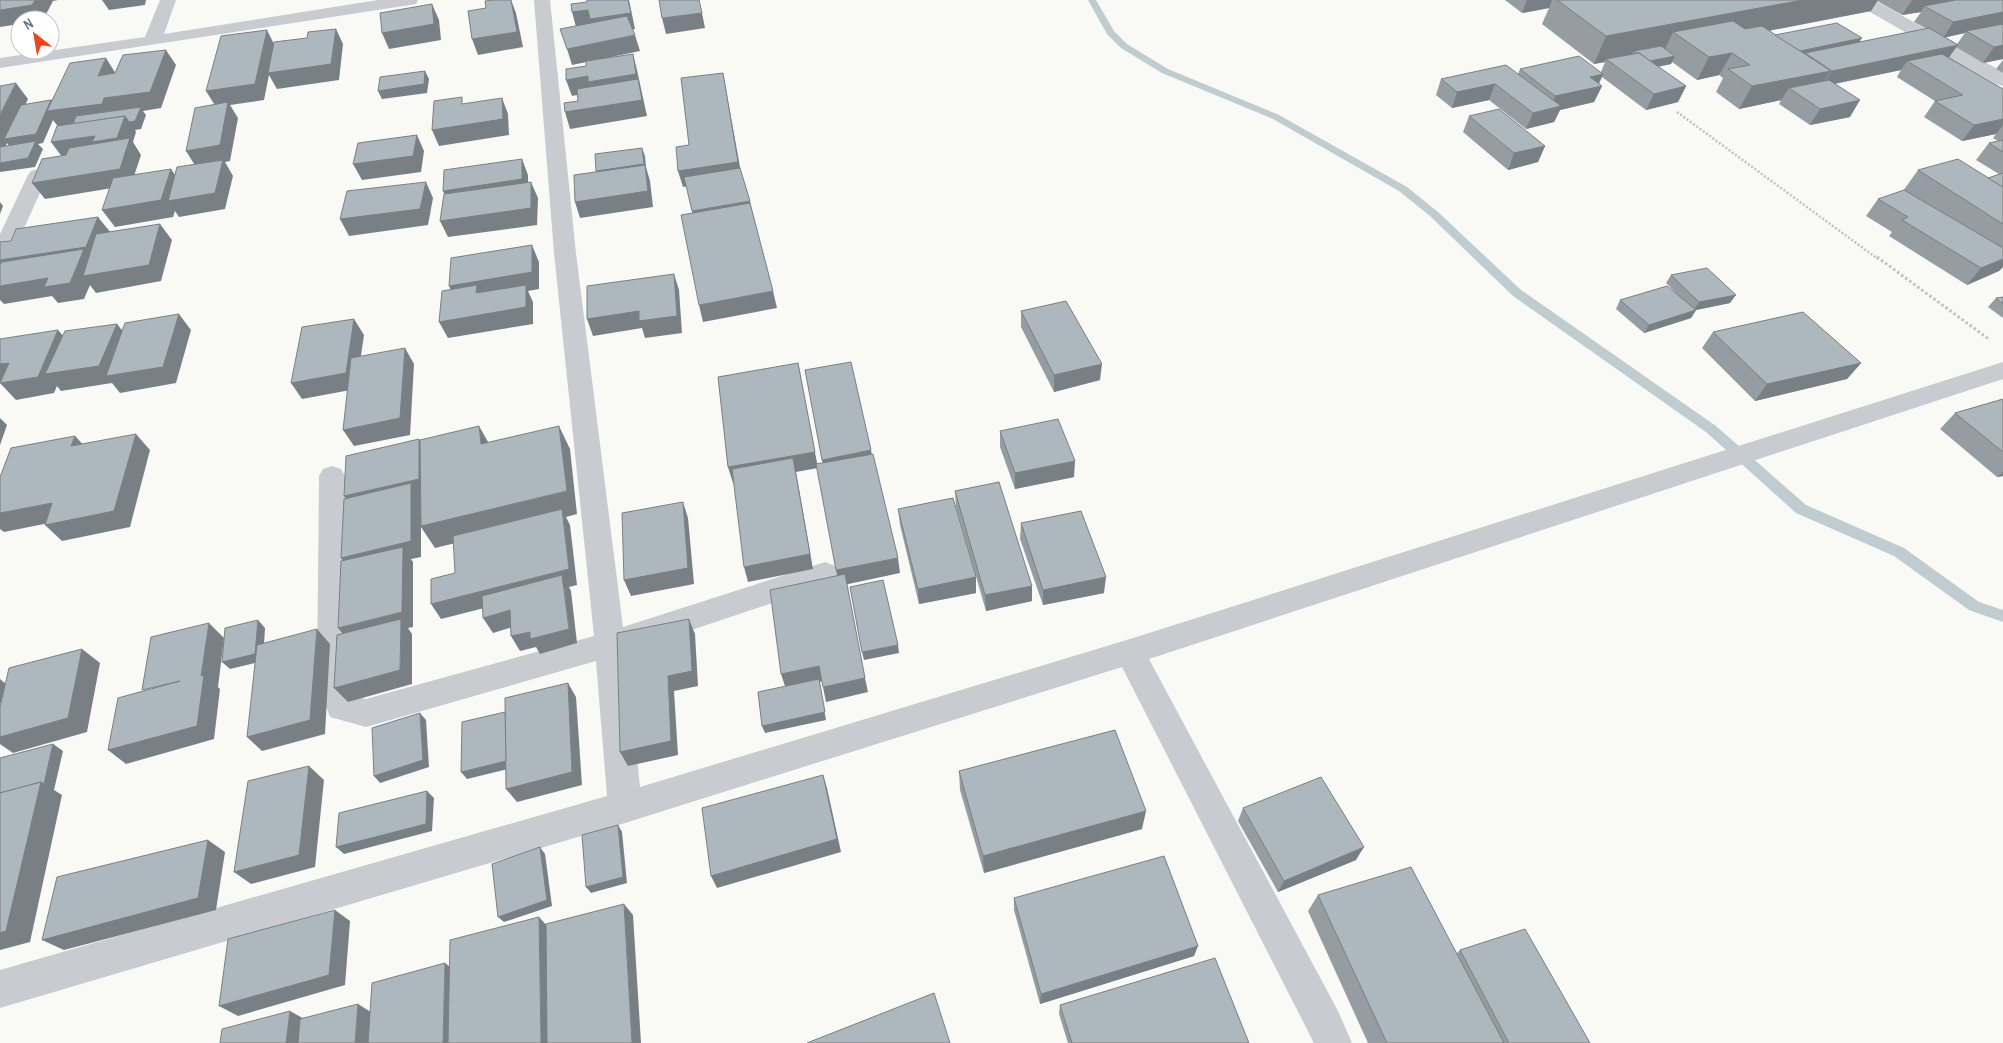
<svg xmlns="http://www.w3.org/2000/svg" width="2003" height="1043" font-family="'Archivo Narrow',sans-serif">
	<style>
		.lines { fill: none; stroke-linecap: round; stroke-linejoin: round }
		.stream { fill: #bfccd0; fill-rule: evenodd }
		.path-far1 { stroke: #bfc2c4; stroke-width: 2.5; stroke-dasharray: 2 2; stroke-linecap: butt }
		.path { stroke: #bfc2c4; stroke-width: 3; stroke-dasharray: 2.5 2.5; stroke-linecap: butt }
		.minor { fill: #c8ccd0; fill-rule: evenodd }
		.wall { fill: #959da3; fill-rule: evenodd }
		.shaded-wall { fill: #798085 }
		.building { fill: #adb7be; stroke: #798085 }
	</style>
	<rect width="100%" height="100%" fill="#f9f9f5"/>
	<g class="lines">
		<!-- stream -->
		<path class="stream" d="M 1088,0 L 1096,0 L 1114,31 L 1127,44 L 1168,69 L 1279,115 L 1407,187 L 1438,212 L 1521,290 L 1716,426 L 1806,505 L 1904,548 L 1979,602 L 2003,610 L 2003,622 L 1969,610 L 1894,556 L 1796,513 L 1706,432 L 1513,296 L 1430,216 L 1399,191 L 1273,119 L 1162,73 L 1121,48 L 1107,34 Z"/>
		<!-- path-far1 -->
		<path class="path-far1" d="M 1677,112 L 1878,259"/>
		<!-- path -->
		<path class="path" d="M 1877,257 L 1990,340"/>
		<!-- minor -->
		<g class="minor">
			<path d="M 160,0 L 176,0 L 164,34 L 378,0 L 418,0 L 416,4 L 410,5 L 0,68 L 0,58 L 145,37 Z"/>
			<path d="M 534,0 L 550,0 L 576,253 L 623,627 L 825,562 L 835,566 L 839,574 L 835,582 L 626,652 L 640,787 L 1130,639 L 2003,362 L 2003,379 L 1149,659 L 1338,1011 L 1352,1043 L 1314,1043 L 1122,667 L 625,823 L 0,1008 L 0,970 L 607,796 L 596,661 L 366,727 L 330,717 L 317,683 L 319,476 L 323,469 L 332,466 L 341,469 L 345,476 L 347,683 L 352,696 L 366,699 L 594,636 L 554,253 Z"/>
			<path d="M 1854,0 L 1874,0 L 2003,72 L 2003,86 L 1996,84 L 1856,4 Z"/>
			<path d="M 38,169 L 45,171 L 48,175 L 11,257 L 8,262 L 0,264 L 0,234 L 28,175 L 31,171 Z"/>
		</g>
	</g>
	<!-- wall -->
	<g class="wall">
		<path d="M 1505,0 L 2003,0 L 2003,59 L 1983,63 L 1956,47 L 1949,57 L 2003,89 L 2003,267 L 1999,271 L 1967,285 L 1889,236 L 1892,232 L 1866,216 L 1878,199 L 1903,191 L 1918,170 L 1988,178 L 1999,174 L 1976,160 L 1989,143 L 1998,141 L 1993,138 L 1996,134 L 1962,141 L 1924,117 L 1935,101 L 1897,77 L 1901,70 L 1835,84 L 1850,117 L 1810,125 L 1779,104 L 1781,100 L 1739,109 L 1716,92 L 1723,78 L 1719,75 L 1697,80 L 1672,62 L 1671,64 L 1658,67 L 1686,86 L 1678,102 L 1646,110 L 1602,77 L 1599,84 L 1602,86 L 1594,102 L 1560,110 L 1554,122 L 1526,129 L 1489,100 L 1452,108 L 1436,95 L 1441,79 L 1518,74 L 1520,69 L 1601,72 L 1605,62 L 1594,64 L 1542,24 L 1549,8 L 1522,13 ZM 1877,1 L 1902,15 L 1921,12 L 1914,22 L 1927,29 L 1860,42 L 1775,35 L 1769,31 L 1871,11 ZM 1965,33 L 1957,44 L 1945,37 Z"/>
		<path d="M 2003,60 L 2003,73 L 1996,69 Z"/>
		<path d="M 1469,116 L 1545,146 L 1538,162 L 1508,170 L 1463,132 Z"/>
		<path d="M 1671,275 L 1730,303 L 1696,310 L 1691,318 L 1644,333 L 1616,309 L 1620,300 L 1676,293 L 1666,283 Z"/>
		<path d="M 2003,297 L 2003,318 L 1988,307 L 1996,298 Z"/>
		<path d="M 1021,311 L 1100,380 L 1054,392 L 1021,327 Z"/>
		<path d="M 1713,332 L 1861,363 L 1847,379 L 1755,401 L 1702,348 Z"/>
		<path d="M 2003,399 L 2003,476 L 1997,477 L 1940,429 L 1955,413 Z"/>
		<path d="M 1000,431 L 1074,477 L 1015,489 L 1000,447 Z"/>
		<path d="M 955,491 L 1032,601 L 986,611 L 956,507 Z"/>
		<path d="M 898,509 L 976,577 L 976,593 L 919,604 L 900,525 Z"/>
		<path d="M 1021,523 L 1104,593 L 1043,605 L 1020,539 Z"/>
		<path d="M 959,771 L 1142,829 L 984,873 L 960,790 Z"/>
		<path d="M 1243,808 L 1356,860 L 1278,892 L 1238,821 Z"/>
		<path d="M 1318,895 L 1457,953 L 1460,950 L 1590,1043 L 1368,1043 L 1308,911 Z"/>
		<path d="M 1014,898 L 1194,956 L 1040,1004 L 1014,910 Z"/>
		<path d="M 1060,1005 L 1249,1043 L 1068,1043 L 1059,1014 Z"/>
	</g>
	<!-- shaded-wall -->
	<g class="shaded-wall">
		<path d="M 35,0 L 58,0 L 53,1 L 43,20 L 20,20 L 20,24 L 0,27 L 0,10 Z"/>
		<path d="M 102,0 L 146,0 L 145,5 L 109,10 Z"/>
		<path d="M 511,0 L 516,13 L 523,47 L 478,55 L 472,39 Z"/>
		<path d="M 629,0 L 635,29 L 594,35 L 576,27 L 572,12 Z"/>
		<path d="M 1527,0 L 1552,0 L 1549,8 L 1522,13 Z"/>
		<path d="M 1781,0 L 1878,0 L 1871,11 L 1692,45 L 1673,32 L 1664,51 L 1634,51 L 1631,57 L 1606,59 L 1605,62 L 1594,64 L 1606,36 Z"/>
		<path d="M 1912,0 L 1979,0 L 1924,6 L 1921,12 L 1902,15 Z"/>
		<path d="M 432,4 L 439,20 L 441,40 L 389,49 L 382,33 Z"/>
		<path d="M 2003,12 L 2003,25 L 1966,31 L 1965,33 L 1943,38 L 1953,22 Z"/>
		<path d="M 702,13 L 705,28 L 666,34 L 662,18 Z"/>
		<path d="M 336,29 L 343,44 L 339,80 L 277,89 L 269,75 L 264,100 L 230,105 L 238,118 L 230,161 L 225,162 L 233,176 L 225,209 L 179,217 L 175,211 L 173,217 L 115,227 L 102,210 L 171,169 L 182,185 L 196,167 L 186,151 L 216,107 L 206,91 L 267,30 L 275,46 L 270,73 Z"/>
		<path d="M 635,35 L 640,51 L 572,65 L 567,49 Z"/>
		<path d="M 1862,38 L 1852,54 L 1817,61 L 1798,51 Z"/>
		<path d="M 1958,45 L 1947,60 L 1907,61 L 1901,70 L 1822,86 L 1832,71 Z"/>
		<path d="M 2003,45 L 2003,59 L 1983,63 L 1994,47 Z"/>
		<path d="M 166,50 L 176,65 L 161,108 L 143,111 L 146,115 L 141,129 L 135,130 L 136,132 L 133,142 L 141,155 L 131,185 L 45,199 L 32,183 L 63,158 L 51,142 L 139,111 L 59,128 L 53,120 L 43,143 L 38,144 L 43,149 L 35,167 L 0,172 L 0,163 L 11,148 L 7,143 L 5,148 L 0,148 L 0,115 L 16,83 L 28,99 L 9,139 L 51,100 L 104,98 Z"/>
		<path d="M 1732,53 L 1719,75 L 1697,80 L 1709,57 Z"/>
		<path d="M 633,54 L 637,70 L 647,116 L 570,129 L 565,112 L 592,92 L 572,96 L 566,80 Z"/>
		<path d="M 1675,56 L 1671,64 L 1645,69 L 1649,61 Z"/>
		<path d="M 106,58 L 116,74 L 98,76 Z"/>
		<path d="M 425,71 L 429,79 L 427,93 L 382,99 L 378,91 Z"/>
		<path d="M 1831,71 L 1817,93 L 1789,88 L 1781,100 L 1739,109 L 1752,86 Z"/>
		<path d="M 723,73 L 742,178 L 683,187 L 678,171 Z"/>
		<path d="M 1603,74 L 1597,87 L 1602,86 L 1594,102 L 1560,110 L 1554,122 L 1526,129 L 1533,113 L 1550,109 L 1555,96 L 1590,77 Z"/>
		<path d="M 1495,84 L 1489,100 L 1452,108 L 1457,92 Z"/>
		<path d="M 1686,86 L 1678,102 L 1646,110 L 1654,94 Z"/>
		<path d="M 502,98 L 508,114 L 509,135 L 439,146 L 432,130 Z"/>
		<path d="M 1860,100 L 1850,117 L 1810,125 L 1820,109 Z"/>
		<path d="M 2003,119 L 2003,125 L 1996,134 L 1962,141 L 1974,125 Z"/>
		<path d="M 417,135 L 424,151 L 421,172 L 362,180 L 353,164 Z"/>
		<path d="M 1545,146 L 1538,162 L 1508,170 L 1514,153 Z"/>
		<path d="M 642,148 L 645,156 L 646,167 L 650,181 L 653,207 L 580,218 L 575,202 L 599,179 L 596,171 Z"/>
		<path d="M 522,159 L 528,175 L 528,195 L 450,207 L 443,191 Z"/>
		<path d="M 426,182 L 433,198 L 428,225 L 349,236 L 340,219 Z"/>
		<path d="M 531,182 L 538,198 L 537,225 L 448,237 L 440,221 Z"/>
		<path d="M 750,201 L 753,218 L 697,228 L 692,211 Z"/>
		<path d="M 0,202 L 3,206 L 0,214 Z"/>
		<path d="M 98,217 L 111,233 L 160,224 L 172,240 L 161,281 L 96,293 L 90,285 L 84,299 L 58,303 L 52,296 L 4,304 L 0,300 L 0,286 L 76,267 L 0,273 L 0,260 Z"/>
		<path d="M 532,245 L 539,262 L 539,289 L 528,291 L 533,302 L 533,324 L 448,338 L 439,322 L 457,303 L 449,286 Z"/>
		<path d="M 2003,259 L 2003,267 L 1999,271 L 1967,285 L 1981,268 Z"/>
		<path d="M 674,274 L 679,290 L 682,333 L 645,338 L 642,328 L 593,336 L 587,319 Z"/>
		<path d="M 773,291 L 777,308 L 703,322 L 699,305 Z"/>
		<path d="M 1736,295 L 1730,303 L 1696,310 L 1691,318 L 1644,333 L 1649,325 L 1694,310 L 1699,302 Z"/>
		<path d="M 179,314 L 191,330 L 176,383 L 120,393 L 112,383 L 61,391 L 57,386 L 54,393 L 16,400 L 0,383 L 0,364 L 58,330 L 72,346 L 117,324 L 130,340 Z"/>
		<path d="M 354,319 L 364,335 L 356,389 L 302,399 L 291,383 Z"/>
		<path d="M 405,348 L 414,364 L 410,435 L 354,446 L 343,430 Z"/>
		<path d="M 798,363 L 818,468 L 796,472 L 813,569 L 748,582 L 744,567 L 796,472 L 733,483 L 728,467 Z"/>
		<path d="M 1861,363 L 1847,379 L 1755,401 L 1767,384 Z"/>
		<path d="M 1102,364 L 1100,380 L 1054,392 L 1054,375 Z"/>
		<path d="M 0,418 L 7,425 L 0,445 Z"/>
		<path d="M 479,426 L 492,449 L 481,444 Z"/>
		<path d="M 559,426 L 570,449 L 577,514 L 566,517 L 570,525 L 577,585 L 569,587 L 571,591 L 577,643 L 540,654 L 536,647 L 520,651 L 511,636 L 530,632 L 534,638 L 569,629 L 564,588 L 441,619 L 431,604 L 569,569 L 563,517 L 435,548 L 421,527 L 421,557 L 411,559 L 413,562 L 413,627 L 408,628 L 412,634 L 412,684 L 348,702 L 334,688 L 400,670 L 401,630 L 351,643 L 338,628 L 402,612 L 402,561 L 353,574 L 341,558 L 411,541 L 411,499 L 356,512 L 344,496 L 419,479 L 419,439 L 429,455 L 429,495 L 420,497 L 421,499 L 421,526 L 567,491 Z"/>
		<path d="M 136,434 L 150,450 L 130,527 L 62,541 L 45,525 Z"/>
		<path d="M 75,436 L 90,452 L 71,446 Z"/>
		<path d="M 871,450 L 874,467 L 825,476 L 822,460 Z"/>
		<path d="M 1075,461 L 1074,477 L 1015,489 L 1015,473 Z"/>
		<path d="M 2003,472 L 2003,476 L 1997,477 Z"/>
		<path d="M 683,502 L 688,518 L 694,584 L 631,596 L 624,580 Z"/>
		<path d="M 52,503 L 69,519 L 4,532 L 0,529 L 0,513 Z"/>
		<path d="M 898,558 L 900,573 L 839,586 L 836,570 Z"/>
		<path d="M 976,577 L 976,593 L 919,604 L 918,589 Z"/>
		<path d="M 1106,577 L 1104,593 L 1043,605 L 1043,590 Z"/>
		<path d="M 1032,586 L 1032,601 L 986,611 L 985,595 Z"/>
		<path d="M 510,610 L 519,625 L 493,633 L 483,618 Z"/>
		<path d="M 689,619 L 695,634 L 698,686 L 674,691 L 678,755 L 628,766 L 620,752 L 668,676 Z"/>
		<path d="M 258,620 L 265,628 L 263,661 L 230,669 L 222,662 Z"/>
		<path d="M 209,623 L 224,638 L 218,687 L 220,689 L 214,739 L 126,764 L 108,750 L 201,676 Z"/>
		<path d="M 317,629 L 330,644 L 325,734 L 262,751 L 247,737 Z"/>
		<path d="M 898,645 L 899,653 L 864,660 L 862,652 Z"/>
		<path d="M 82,649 L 100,663 L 87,732 L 13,753 L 0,744 L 0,737 Z"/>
		<path d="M 819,666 L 823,681 L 819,682 L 826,720 L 765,733 L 762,726 L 786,689 L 781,674 Z"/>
		<path d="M 865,678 L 868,692 L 826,702 L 823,687 Z"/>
		<path d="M 0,679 L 6,684 L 0,705 Z"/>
		<path d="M 568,683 L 576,697 L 582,785 L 517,802 L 506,789 Z"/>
		<path d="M 420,713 L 426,720 L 429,767 L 380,783 L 374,776 Z"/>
		<path d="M 53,744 L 63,751 L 54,790 L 62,795 L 30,942 L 0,950 L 0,933 L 41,782 Z"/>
		<path d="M 510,760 L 516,767 L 467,779 L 461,772 Z"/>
		<path d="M 309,766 L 324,780 L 315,867 L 251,884 L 234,872 Z"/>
		<path d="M 823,775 L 827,788 L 841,852 L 717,888 L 711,876 Z"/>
		<path d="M 427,791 L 434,798 L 432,831 L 344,854 L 336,847 Z"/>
		<path d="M 1146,811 L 1142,829 L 984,873 L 983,856 Z"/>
		<path d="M 618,825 L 622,832 L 627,883 L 591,893 L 586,887 Z"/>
		<path d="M 208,840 L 225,852 L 216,910 L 64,950 L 42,940 Z"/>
		<path d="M 540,847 L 545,854 L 552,906 L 504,922 L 498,917 Z"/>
		<path d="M 1364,847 L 1356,860 L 1278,892 L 1284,881 Z"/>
		<path d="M 624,904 L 633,915 L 641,1043 L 632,1043 Z"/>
		<path d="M 335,910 L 350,921 L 345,985 L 238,1016 L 219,1006 Z"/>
		<path d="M 539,917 L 549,928 L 552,1043 L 541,1043 Z"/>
		<path d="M 1198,946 L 1194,956 L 1040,1004 L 1041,994 Z"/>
		<path d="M 445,963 L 458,973 L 457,1043 L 443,1043 Z"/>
		<path d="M 358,1004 L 374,1014 L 372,1043 L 355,1043 Z"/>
		<path d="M 290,1011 L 308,1021 L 305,1043 L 286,1043 Z"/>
	</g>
	<!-- building -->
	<g class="building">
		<path d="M 0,0 L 35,0 L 32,5 L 0,10 Z"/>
		<path d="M 493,0 L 511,0 L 517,32 L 472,39 L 468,11 L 486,8 L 485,1 Z"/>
		<path d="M 587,0 L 628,0 L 631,13 L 590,19 L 588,10 L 572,12 L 571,4 L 587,2 Z"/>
		<path d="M 659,0 L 699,0 L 702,13 L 662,18 Z"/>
		<path d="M 1557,0 L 1803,0 L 1606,36 Z"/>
		<path d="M 1956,0 L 2003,0 L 2003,12 L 1953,22 L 1924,6 Z"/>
		<path d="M 432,4 L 434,24 L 382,33 L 380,13 Z"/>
		<path d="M 627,16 L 635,35 L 567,49 L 560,29 Z"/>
		<path d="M 1733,21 L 1745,29 L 1762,26 L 1831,71 L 1752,86 L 1728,69 L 1750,65 L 1732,53 L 1709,57 L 1673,32 Z"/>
		<path d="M 1837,23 L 1862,38 L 1800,51 L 1775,35 Z"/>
		<path d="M 2003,24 L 2003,45 L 1994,47 L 1966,31 Z"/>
		<path d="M 1929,28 L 1958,45 L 1832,71 L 1805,53 Z"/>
		<path d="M 336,29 L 331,64 L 268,73 L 274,42 L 307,38 L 308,32 Z"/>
		<path d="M 267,30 L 255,84 L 206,91 L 221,36 Z"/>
		<path d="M 1661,46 L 1675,56 L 1650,61 L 1639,53 L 1637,53 L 1634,51 Z"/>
		<path d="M 166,50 L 150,92 L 104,98 L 102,104 L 47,111 L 70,63 L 106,58 L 98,76 L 115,73 L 123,55 Z"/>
		<path d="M 1639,53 L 1686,86 L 1654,94 L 1606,59 Z"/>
		<path d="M 633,54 L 636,74 L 588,82 L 588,76 L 566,80 L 566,69 L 586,66 L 586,61 Z"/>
		<path d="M 1942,54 L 2003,89 L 2003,119 L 1974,125 L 1935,101 L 1963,95 L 1907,61 Z"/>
		<path d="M 1579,56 L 1603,74 L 1590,77 L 1602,86 L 1555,96 L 1520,69 Z"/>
		<path d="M 1506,65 L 1561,106 L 1533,113 L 1495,84 L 1457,92 L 1441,79 Z"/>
		<path d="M 425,71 L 424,84 L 378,91 L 380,77 Z"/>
		<path d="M 723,73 L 738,162 L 678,171 L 676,147 L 689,145 L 681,78 Z"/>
		<path d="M 638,79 L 642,100 L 565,112 L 564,103 L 578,101 L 577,89 Z"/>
		<path d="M 1829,80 L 1860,100 L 1820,109 L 1789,88 Z"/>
		<path d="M 16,83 L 0,115 L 0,86 Z"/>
		<path d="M 462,97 L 462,104 L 502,98 L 503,119 L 432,130 L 434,101 Z"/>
		<path d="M 51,100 L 36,134 L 4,139 L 21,105 Z"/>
		<path d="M 228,102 L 220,145 L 186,151 L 195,108 Z"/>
		<path d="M 141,107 L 135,121 L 129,122 L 125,116 L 73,124 L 76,116 Z"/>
		<path d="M 1499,109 L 1545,146 L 1514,153 L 1469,116 Z"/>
		<path d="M 125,116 L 117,138 L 92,142 L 95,136 L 51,142 L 57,126 Z"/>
		<path d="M 417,135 L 413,156 L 353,164 L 358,143 Z"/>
		<path d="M 130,138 L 120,169 L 32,183 L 42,159 L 66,155 L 69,148 Z"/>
		<path d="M 2003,140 L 2003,152 L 1989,143 Z"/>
		<path d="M 36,141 L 28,158 L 0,163 L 0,147 Z"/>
		<path d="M 642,148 L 644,164 L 596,171 L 595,154 Z"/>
		<path d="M 522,159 L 522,179 L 443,191 L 444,170 Z"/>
		<path d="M 1958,159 L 2003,187 L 2003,224 L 1918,170 Z"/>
		<path d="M 223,160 L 215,193 L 168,201 L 177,167 Z"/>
		<path d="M 645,165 L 648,191 L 575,202 L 574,175 Z"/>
		<path d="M 740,168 L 750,201 L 692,211 L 684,177 Z"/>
		<path d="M 171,169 L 161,200 L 102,210 L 113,178 Z"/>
		<path d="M 2003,173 L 2003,187 L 1988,178 Z"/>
		<path d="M 426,182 L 420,209 L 340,219 L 347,191 Z"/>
		<path d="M 531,182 L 531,208 L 440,221 L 444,194 Z"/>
		<path d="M 1904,190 L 2003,248 L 2003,259 L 1981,268 L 1902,220 L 1908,217 L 1878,199 Z"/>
		<path d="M 750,203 L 773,291 L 699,305 L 681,215 Z"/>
		<path d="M 98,217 L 86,247 L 0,260 L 0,242 L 11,241 L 16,229 Z"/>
		<path d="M 160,224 L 149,265 L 83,276 L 96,234 Z"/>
		<path d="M 532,245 L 532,272 L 449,286 L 451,258 Z"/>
		<path d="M 84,249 L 70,283 L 44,287 L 48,278 L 0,286 L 0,265 L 2,262 Z"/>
		<path d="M 1707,268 L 1736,295 L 1699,302 L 1671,275 Z"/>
		<path d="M 674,274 L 677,316 L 639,321 L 639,311 L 587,319 L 587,286 Z"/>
		<path d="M 477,285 L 476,293 L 526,285 L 526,307 L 439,322 L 442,291 Z"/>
		<path d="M 1667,286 L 1696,310 L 1649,325 L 1620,300 Z"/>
		<path d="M 2003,297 L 2003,304 L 1996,298 Z"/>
		<path d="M 1066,301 L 1102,364 L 1054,375 L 1021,311 Z"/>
		<path d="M 1803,312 L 1861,363 L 1767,384 L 1713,332 Z"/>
		<path d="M 179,314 L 163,367 L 106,376 L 125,323 Z"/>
		<path d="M 354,319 L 346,373 L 291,383 L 302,327 Z"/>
		<path d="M 117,324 L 99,366 L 45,374 L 65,331 Z"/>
		<path d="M 58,330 L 38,377 L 0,383 L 9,363 L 0,364 L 0,339 Z"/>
		<path d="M 405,348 L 400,418 L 343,430 L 351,358 Z"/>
		<path d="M 851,362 L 871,450 L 822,460 L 805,370 Z"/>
		<path d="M 798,363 L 815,452 L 728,467 L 718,377 Z"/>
		<path d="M 2003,399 L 2003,452 L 1955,413 Z"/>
		<path d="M 1058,419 L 1075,461 L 1015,473 L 1000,431 Z"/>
		<path d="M 479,426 L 481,444 L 559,426 L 567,491 L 421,526 L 420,440 Z"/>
		<path d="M 136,434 L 114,511 L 45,525 L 52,503 L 0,513 L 0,477 L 11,448 L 75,436 L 71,446 Z"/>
		<path d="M 419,439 L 419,479 L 344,496 L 346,456 Z"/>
		<path d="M 873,454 L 898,558 L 836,570 L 816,464 Z"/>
		<path d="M 793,458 L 810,554 L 744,567 L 732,469 Z"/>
		<path d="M 999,482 L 1032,586 L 985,595 L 955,491 Z"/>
		<path d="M 411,483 L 411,541 L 341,558 L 344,499 Z"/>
		<path d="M 953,498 L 976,577 L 918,589 L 898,509 Z"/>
		<path d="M 683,502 L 688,568 L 624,580 L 622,513 Z"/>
		<path d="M 562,509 L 569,569 L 431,604 L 431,579 L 455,573 L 453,536 Z"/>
		<path d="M 1081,511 L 1106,577 L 1043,590 L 1021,523 Z"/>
		<path d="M 403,547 L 402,612 L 338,628 L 341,561 Z"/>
		<path d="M 845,574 L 865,678 L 823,687 L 819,666 L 781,674 L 770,590 Z"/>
		<path d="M 562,575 L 569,629 L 530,639 L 530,632 L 511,636 L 510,610 L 483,618 L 482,596 Z"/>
		<path d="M 883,580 L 898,645 L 862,652 L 850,587 Z"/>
		<path d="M 401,619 L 400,670 L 334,688 L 337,635 Z"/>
		<path d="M 689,619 L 692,671 L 668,676 L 671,741 L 620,752 L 617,633 Z"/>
		<path d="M 258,620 L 255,654 L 222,662 L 225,628 Z"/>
		<path d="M 209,623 L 201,676 L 204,675 L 197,726 L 108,750 L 118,698 L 180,681 L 142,690 L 151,637 Z"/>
		<path d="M 317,629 L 310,720 L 247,737 L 257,645 Z"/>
		<path d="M 82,649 L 68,718 L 0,737 L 0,707 L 9,668 Z"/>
		<path d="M 819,679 L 825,712 L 762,726 L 758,692 Z"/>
		<path d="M 568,683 L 572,772 L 506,789 L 505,698 Z"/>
		<path d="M 505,712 L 506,761 L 461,772 L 462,722 Z"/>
		<path d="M 420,713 L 423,760 L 374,776 L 372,728 Z"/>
		<path d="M 1115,730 L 1146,811 L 983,856 L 959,771 Z"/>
		<path d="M 53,744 L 44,784 L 41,782 L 0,793 L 0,758 Z"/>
		<path d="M 309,766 L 299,855 L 234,872 L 248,781 Z"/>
		<path d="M 823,775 L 837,839 L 711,876 L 702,808 Z"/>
		<path d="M 1321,777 L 1364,847 L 1284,881 L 1243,808 Z"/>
		<path d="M 41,782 L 6,931 L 0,933 L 0,793 Z"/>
		<path d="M 427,791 L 426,824 L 336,847 L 339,813 Z"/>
		<path d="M 618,825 L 623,877 L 586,887 L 582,835 Z"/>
		<path d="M 208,840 L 198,898 L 42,940 L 57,877 Z"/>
		<path d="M 540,847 L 547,900 L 498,917 L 492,864 Z"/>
		<path d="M 1164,856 L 1198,946 L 1041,994 L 1014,898 Z"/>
		<path d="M 1411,867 L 1504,1043 L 1387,1043 L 1318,895 Z"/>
		<path d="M 624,904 L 632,1043 L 547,1043 L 546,924 Z"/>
		<path d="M 335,910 L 329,975 L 219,1006 L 228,939 Z"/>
		<path d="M 539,917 L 541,1043 L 448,1043 L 450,940 Z"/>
		<path d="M 1525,929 L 1590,1043 L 1509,1043 L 1460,950 Z"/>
		<path d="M 1215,958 L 1249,1043 L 1072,1043 L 1060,1005 Z"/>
		<path d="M 445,963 L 443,1043 L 368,1043 L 372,983 Z"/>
		<path d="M 934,993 L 950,1043 L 807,1043 Z"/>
		<path d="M 358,1004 L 355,1043 L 298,1043 L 300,1019 Z"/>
		<path d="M 290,1011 L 286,1043 L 220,1043 L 222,1029 Z"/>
	</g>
	<!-- north arrow -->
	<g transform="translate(35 35) rotate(329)"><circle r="24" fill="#ffffff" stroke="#bfc8ce"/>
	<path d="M0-4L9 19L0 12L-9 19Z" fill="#f64418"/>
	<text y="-8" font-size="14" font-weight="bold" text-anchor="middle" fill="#607584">N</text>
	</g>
</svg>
